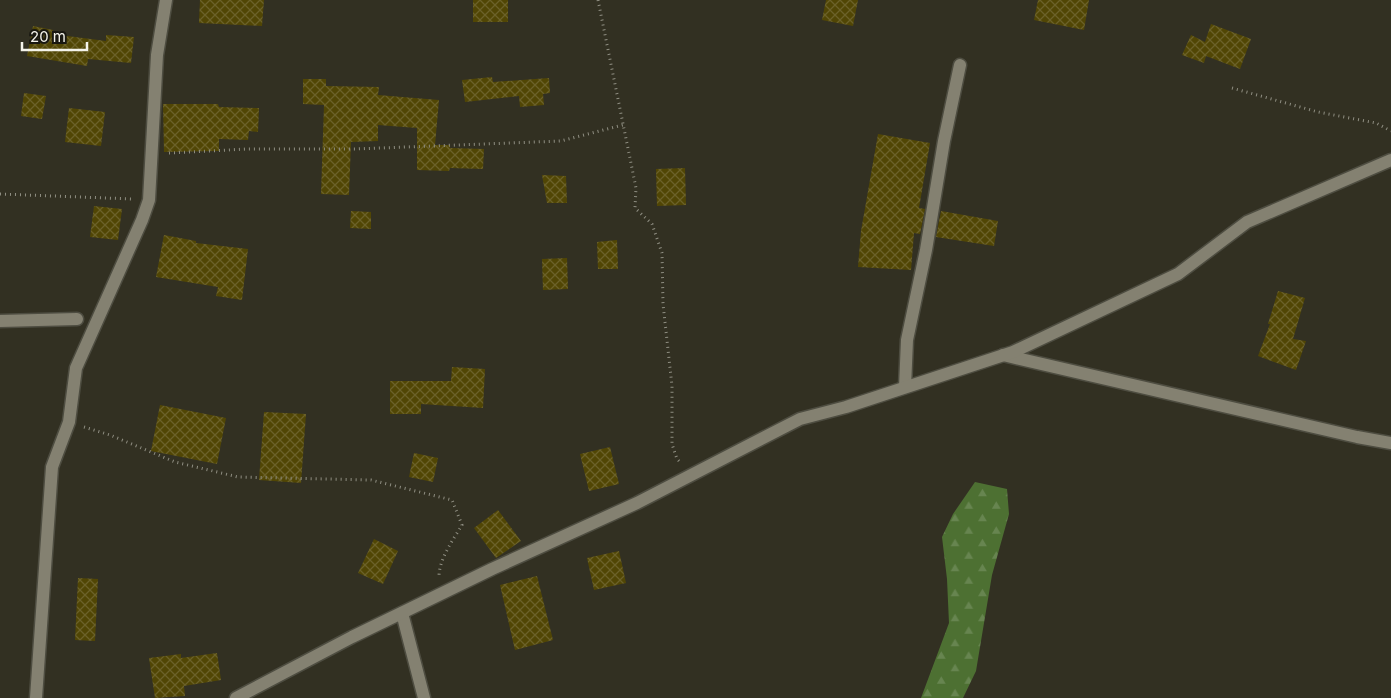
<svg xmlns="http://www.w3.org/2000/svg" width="1391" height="698" font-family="Inter,sans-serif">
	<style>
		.forest { fill: url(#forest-firs) }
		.building { fill: url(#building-cross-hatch) }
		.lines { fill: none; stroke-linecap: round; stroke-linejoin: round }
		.lane-casing { stroke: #4e4d41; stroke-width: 15 }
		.street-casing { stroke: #4e4d41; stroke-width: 15 }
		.path { stroke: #908f83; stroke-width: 3; stroke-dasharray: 1 4; stroke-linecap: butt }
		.lane { stroke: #848171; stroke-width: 12 }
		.street { stroke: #848171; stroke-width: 12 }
	</style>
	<defs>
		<pattern id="forest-firs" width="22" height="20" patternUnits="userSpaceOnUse" patternTransform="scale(1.25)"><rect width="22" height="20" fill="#4d7032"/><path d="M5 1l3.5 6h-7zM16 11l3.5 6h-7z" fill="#678550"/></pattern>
		<pattern id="building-cross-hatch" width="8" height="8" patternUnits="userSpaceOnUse" patternTransform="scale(1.25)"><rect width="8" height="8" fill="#514604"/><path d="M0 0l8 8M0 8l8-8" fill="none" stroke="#6b6129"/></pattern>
	</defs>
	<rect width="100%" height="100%" fill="#323022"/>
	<!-- forest -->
	<path class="forest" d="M 975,482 L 1007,489 L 1009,514 L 992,575 L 976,671 L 963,698 L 921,698 L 949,623 L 947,579 L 942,537 L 953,514 Z"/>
	<!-- building -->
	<g class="building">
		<path d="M 200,0 L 264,0 L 262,26 L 199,23 Z"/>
		<rect x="473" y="0" width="35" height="22"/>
		<path d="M 826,0 L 858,0 L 853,26 L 822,20 Z"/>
		<path d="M 1038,0 L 1089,0 L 1084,30 L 1034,20 Z"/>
		<path d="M 1211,24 L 1251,39 L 1240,69 L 1206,56 L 1204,63 L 1182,55 L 1191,35 L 1205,42 Z"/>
		<path d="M 33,26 L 53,30 L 52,34 L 106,41 L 106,35 L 134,37 L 131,63 L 88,59 L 87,66 L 27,56 Z"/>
		<path d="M 492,77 L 493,82 L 549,78 L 550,93 L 543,94 L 544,105 L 520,107 L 519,96 L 465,102 L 462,80 Z"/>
		<path d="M 303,79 L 326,79 L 326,86 L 379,87 L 378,95 L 439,100 L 435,145 L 450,145 L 450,148 L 484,149 L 483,169 L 450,168 L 449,171 L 417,170 L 417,128 L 378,125 L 378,141 L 351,142 L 349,195 L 321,194 L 324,105 L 303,104 Z"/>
		<path d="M 24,93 L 46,96 L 42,119 L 21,116 Z"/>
		<path d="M 163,104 L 218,104 L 219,107 L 259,108 L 258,132 L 249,131 L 248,140 L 219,139 L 219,151 L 164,152 Z"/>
		<path d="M 69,108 L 105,112 L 101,146 L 65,142 Z"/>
		<path d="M 878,134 L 930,143 L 919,208 L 925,209 L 920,234 L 914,233 L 911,270 L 858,267 L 861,231 Z"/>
		<path d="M 685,168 L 686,205 L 657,206 L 656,169 Z"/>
		<path d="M 542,175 L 566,176 L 567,203 L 547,203 Z"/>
		<path d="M 94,206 L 122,209 L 118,240 L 90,237 Z"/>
		<path d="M 351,211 L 371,212 L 371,229 L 350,228 Z"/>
		<path d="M 941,211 L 998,221 L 994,246 L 936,237 Z"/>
		<path d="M 164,235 L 196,241 L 196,243 L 248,249 L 242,300 L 216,296 L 218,287 L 156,277 Z"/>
		<path d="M 617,240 L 618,269 L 598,269 L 597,242 Z"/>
		<path d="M 567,258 L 568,289 L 543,290 L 542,259 Z"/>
		<path d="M 1278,291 L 1305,298 L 1293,339 L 1306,341 L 1296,370 L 1258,356 L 1270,324 L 1268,324 Z"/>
		<path d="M 452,367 L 485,369 L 483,408 L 421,404 L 421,414 L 390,414 L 390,381 L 451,381 Z"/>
		<path d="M 160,405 L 226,418 L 217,464 L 151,451 Z"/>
		<path d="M 264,412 L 306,414 L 301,483 L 259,480 Z"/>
		<path d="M 610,447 L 619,484 L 589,491 L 580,454 Z"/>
		<path d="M 414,453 L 438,458 L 433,482 L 409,477 Z"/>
		<path d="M 498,510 L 521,541 L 496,558 L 474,528 Z"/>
		<path d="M 374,539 L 398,551 L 383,584 L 358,573 Z"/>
		<path d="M 619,551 L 626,583 L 594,590 L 587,558 Z"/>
		<path d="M 537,576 L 553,640 L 515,650 L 500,585 Z"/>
		<path d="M 78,578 L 98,579 L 95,641 L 75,640 Z"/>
		<path d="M 217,653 L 221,680 L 184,686 L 185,696 L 155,698 L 149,658 L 181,654 L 181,658 Z"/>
	</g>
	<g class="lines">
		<!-- lane casing -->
		<g class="lane-casing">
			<g id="lane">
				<path d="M 0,321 L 77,319"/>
				<path d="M 905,387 L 907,340 L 926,250 L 944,141 L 960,65"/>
			</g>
		</g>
		<!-- street casing -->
		<g class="street-casing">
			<g id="street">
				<path d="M 1003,355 L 1357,437 L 1391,443"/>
				<path d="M 402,613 L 424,698"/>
				<path d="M 36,698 L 52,467 L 69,422 L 76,368 L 142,220 L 149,200 L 157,55 L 166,0"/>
				<path d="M 236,698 L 352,637 L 492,569 L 637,503 L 800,419 L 846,407 L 1013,352 L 1178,274 L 1247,222 L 1391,160"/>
			</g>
		</g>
		<!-- path -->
		<g class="path">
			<path d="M 598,0 L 636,188 L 635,208 L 652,224 L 662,253 L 663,304 L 672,386 L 672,444 L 677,459 L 680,462"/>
			<path d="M 1232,88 L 1318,112 L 1376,123 L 1391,131"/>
			<path d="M 169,153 L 247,149 L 355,149 L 561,141 L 623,125"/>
			<path d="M 0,194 L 133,199"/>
			<path d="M 84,427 L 110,435 L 175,462 L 238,477 L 371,480 L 452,500 L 462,525 C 453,540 439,559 439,577"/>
		</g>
		<!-- lane -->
		<use href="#lane" class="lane"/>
		<!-- street -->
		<use href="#street" class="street"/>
	</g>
	<!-- scale -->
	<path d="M22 42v8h65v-8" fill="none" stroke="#f4f3ea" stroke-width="2.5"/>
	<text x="30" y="42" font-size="15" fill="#f4f3ea" stroke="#191811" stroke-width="4" paint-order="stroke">20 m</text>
</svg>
